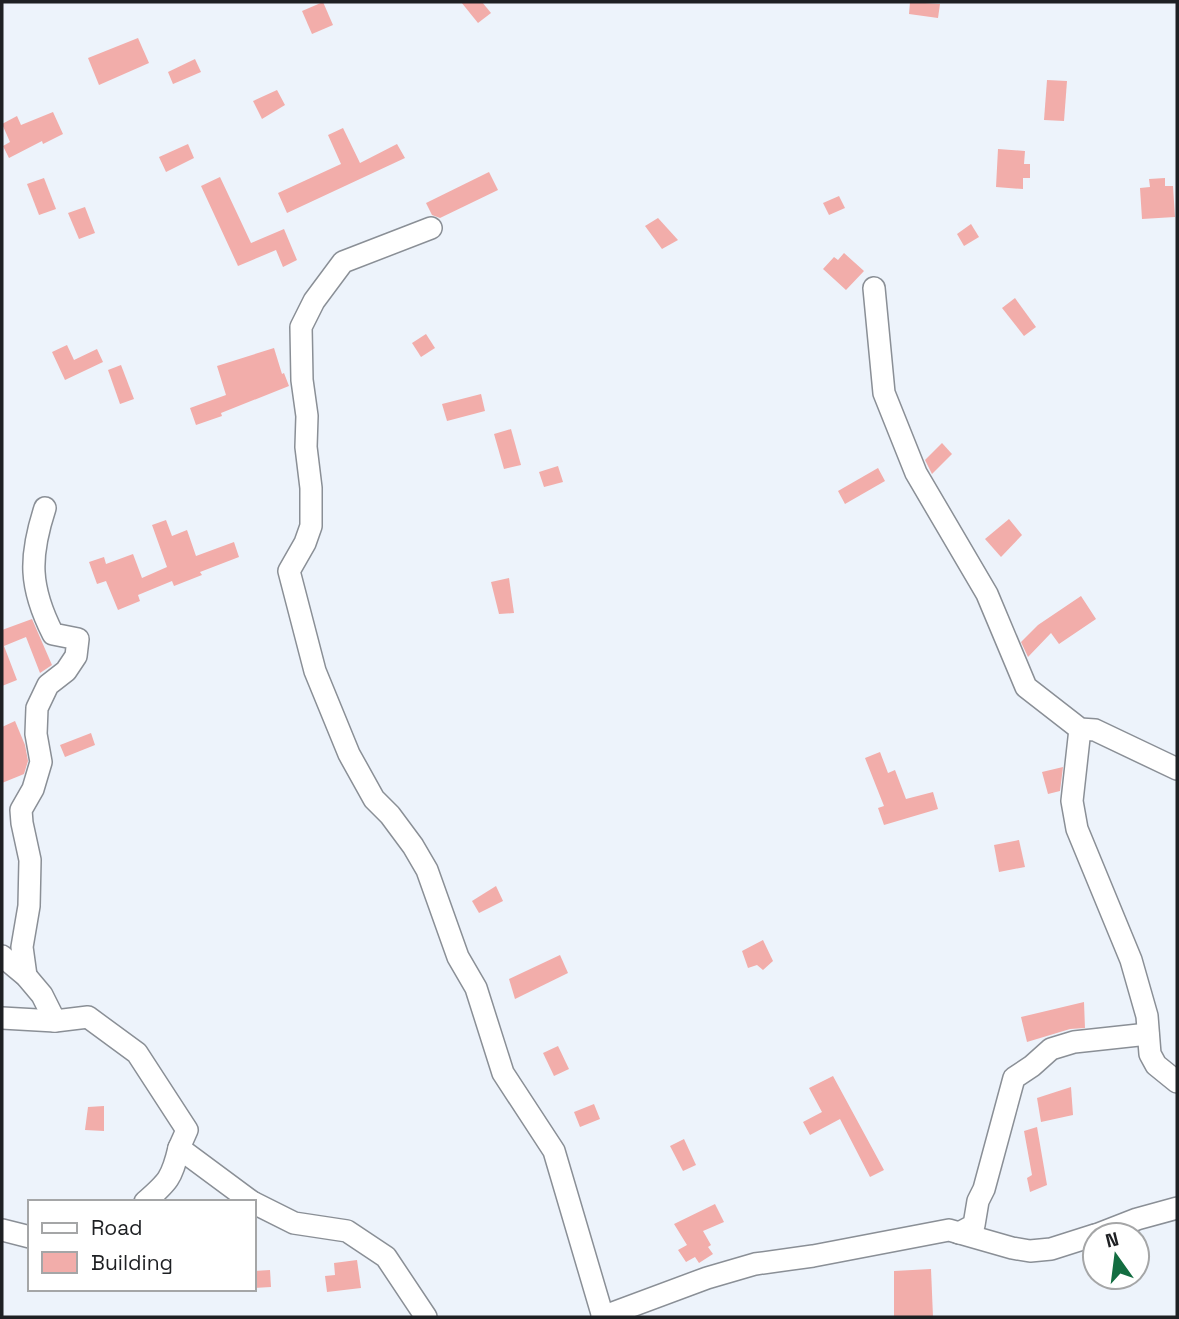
<svg xmlns="http://www.w3.org/2000/svg" width="1179" height="1319" font-family="'Space Grotesk',sans-serif">
	<style>
		.building { fill: #f2adaa }
		.lines { fill: none; stroke-linecap: round; stroke-linejoin: round }
		.minor-casing { stroke: #8a8f96; stroke-width: 24 }
		.minor { stroke: #fff; stroke-width: 21 }
	</style>
	<rect width="100%" height="100%" fill="#edf3fb"/>
	<!-- building -->
	<g class="building">
		<path d="M 323,2 L 333,25 L 312,34 L 302,11 Z"/>
		<path d="M 461,2 L 482,2 L 491,13 L 478,23 Z"/>
		<path d="M 910,2 L 940,4 L 938,18 L 909,14 Z"/>
		<path d="M 138,38 L 149,63 L 99,85 L 88,58 Z"/>
		<path d="M 195,59 L 201,72 L 173,84 L 168,72 Z"/>
		<path d="M 1047,80 L 1067,81 L 1064,121 L 1044,120 Z"/>
		<path d="M 277,90 L 285,105 L 262,119 L 253,101 Z"/>
		<path d="M 53,112 L 63,134 L 43,144 L 42,141 L 9,158 L 3,146 L 10,142 L 2,124 L 17,116 L 21,125 Z"/>
		<path d="M 343,128 L 360,163 L 397,144 L 405,158 L 287,213 L 278,193 L 341,164 L 328,135 Z"/>
		<path d="M 188,144 L 194,158 L 166,172 L 159,157 Z"/>
		<path d="M 998,149 L 1025,151 L 1024,164 L 1030,164 L 1030,178 L 1023,178 L 1023,189 L 996,187 Z"/>
		<path d="M 489,172 L 498,190 L 440,218 L 432,215 L 426,203 Z"/>
		<path d="M 220,177 L 251,243 L 284,229 L 297,260 L 283,267 L 276,250 L 238,266 L 201,186 Z"/>
		<path d="M 44,178 L 56,209 L 39,215 L 27,184 Z"/>
		<path d="M 1165,178 L 1165,186 L 1173,186 L 1175,217 L 1142,219 L 1140,188 L 1150,187 L 1149,179 Z"/>
		<path d="M 839,196 L 845,208 L 829,215 L 823,203 Z"/>
		<path d="M 85,207 L 95,233 L 79,239 L 68,213 Z"/>
		<path d="M 658,218 L 678,240 L 662,249 L 645,226 Z"/>
		<path d="M 971,224 L 979,237 L 964,246 L 957,234 Z"/>
		<path d="M 844,253 L 864,271 L 846,290 L 823,269 L 834,257 L 838,260 Z"/>
		<path d="M 1015,298 L 1036,327 L 1024,336 L 1002,308 Z"/>
		<path d="M 426,334 L 435,348 L 421,357 L 412,343 Z"/>
		<path d="M 67,345 L 74,360 L 97,349 L 103,362 L 65,380 L 52,352 Z"/>
		<path d="M 274,348 L 282,374 L 284,373 L 289,386 L 221,413 L 222,416 L 196,425 L 190,408 L 226,395 L 217,366 Z"/>
		<path d="M 121,365 L 134,399 L 120,404 L 108,370 Z"/>
		<path d="M 481,394 L 485,411 L 447,421 L 442,404 Z"/>
		<path d="M 511,429 L 521,465 L 504,469 L 494,434 Z"/>
		<path d="M 942,443 L 952,454 L 932,474 L 925,460 Z"/>
		<path d="M 558,466 L 563,482 L 544,487 L 539,472 Z"/>
		<path d="M 878,468 L 885,481 L 845,504 L 838,491 Z"/>
		<path d="M 1009,519 L 1022,535 L 1001,557 L 985,539 Z"/>
		<path d="M 166,520 L 172,536 L 187,530 L 196,556 L 234,542 L 239,557 L 200,572 L 202,575 L 174,586 L 172,581 L 138,595 L 140,601 L 118,610 L 106,581 L 97,584 L 89,562 L 104,557 L 106,564 L 133,554 L 142,578 L 167,567 L 152,525 Z"/>
		<path d="M 509,578 L 514,613 L 499,614 L 491,582 Z"/>
		<path d="M 1081,596 L 1096,619 L 1059,644 L 1051,633 L 1028,657 L 1021,642 L 1038,625 Z"/>
		<path d="M 32,619 L 52,665 L 40,673 L 26,637 L 4,646 L 17,680 L 2,686 L 2,630 Z"/>
		<path d="M 15,721 L 25,745 L 28,761 L 24,774 L 2,783 L 2,727 Z"/>
		<path d="M 91,733 L 95,745 L 65,757 L 60,745 Z"/>
		<path d="M 880,752 L 888,773 L 895,770 L 906,799 L 933,792 L 938,809 L 884,825 L 878,808 L 884,806 L 865,758 Z"/>
		<path d="M 1063,767 L 1060,791 L 1048,794 L 1042,772 Z"/>
		<path d="M 1019,840 L 1025,867 L 999,872 L 994,845 Z"/>
		<path d="M 496,886 L 503,901 L 479,913 L 472,901 Z"/>
		<path d="M 763,940 L 773,961 L 763,970 L 757,965 L 748,968 L 742,951 Z"/>
		<path d="M 560,955 L 568,973 L 515,999 L 509,979 Z"/>
		<path d="M 1084,1002 L 1085,1028 L 1070,1029 L 1027,1042 L 1021,1017 Z"/>
		<path d="M 558,1046 L 569,1069 L 554,1076 L 543,1053 Z"/>
		<path d="M 833,1076 L 884,1170 L 870,1177 L 840,1119 L 810,1135 L 803,1122 L 822,1112 L 809,1088 Z"/>
		<path d="M 1071,1087 L 1073,1115 L 1041,1122 L 1037,1098 Z"/>
		<path d="M 594,1104 L 600,1119 L 580,1127 L 574,1112 Z"/>
		<path d="M 104,1106 L 104,1131 L 85,1130 L 88,1107 Z"/>
		<path d="M 1037,1127 L 1047,1185 L 1030,1192 L 1027,1178 L 1032,1175 L 1024,1131 Z"/>
		<path d="M 684,1139 L 696,1165 L 683,1171 L 670,1146 Z"/>
		<path d="M 715,1204 L 724,1222 L 703,1231 L 711,1245 L 708,1247 L 713,1254 L 699,1263 L 695,1257 L 686,1262 L 678,1250 L 687,1245 L 674,1224 Z"/>
		<path d="M 357,1260 L 361,1288 L 327,1292 L 325,1276 L 335,1275 L 334,1263 Z"/>
		<path d="M 931,1269 L 933,1317 L 894,1317 L 894,1271 Z"/>
		<path d="M 270,1270 L 271,1287 L 254,1288 L 254,1271 Z"/>
	</g>
	<g class="lines">
		<!-- minor casing -->
		<g class="minor-casing">
			<g id="minor">
				<path d="M 431,228 L 343,262 L 314,301 L 301,327 L 302,380 L 307,416 L 306,447 L 311,488 L 311,526 L 305,543 L 289,571 L 315,671 L 349,754 L 374,799 L 390,815 L 413,846 L 427,870 L 458,957 L 476,988 L 503,1073 L 554,1151 L 603,1317"/>
				<path d="M 874,288 L 884,393 L 916,473 L 987,594 L 1026,687 L 1080,729 L 1095,730 L 1177,769"/>
				<path d="M 1080,729 L 1072,801 L 1077,829 L 1131,960 L 1147,1016 L 1150,1054 L 1156,1065 L 1177,1082"/>
				<path d="M 2,956 L 26,976 L 42,995 L 55,1021 L 88,1017 L 137,1053 L 187,1130 L 179,1148 L 252,1202"/>
				<path d="M 26,976 L 22,947 L 29,906 L 30,860 L 22,823 L 21,810 L 33,789 L 41,762 L 36,734 L 37,708 L 48,685 L 66,671 L 76,656 L 78,639 L 53,634 C 29,587 29,557 45,508"/>
				<path d="M 2,1018 L 55,1021"/>
				<path d="M 145,1202 C 168,1182 172,1178 179,1148"/>
				<path d="M 254,1203 L 294,1223 L 347,1231 L 386,1257 L 426,1317"/>
				<path d="M 2,1230 L 30,1237"/>
				<path d="M 959,1233 L 974,1225 L 978,1201 L 984,1189 L 1014,1078 L 1032,1066 L 1051,1049 L 1074,1042 L 1148,1034"/>
				<path d="M 1096,1235 L 1137,1219 L 1177,1208"/>
				<path d="M 602,1317 L 707,1278 L 755,1264 L 813,1256 L 949,1230 L 1012,1248 L 1030,1251 L 1051,1249 L 1095,1235"/>
			</g>
		</g>
		<!-- minor -->
		<use href="#minor" class="minor"/>
	</g>
	<!-- border -->
	<rect width="1179" height="1319" fill="none" stroke="#1e2023" stroke-width="7"/>
	<!-- legend -->
	<rect x="28" y="1200" width="228" height="91" fill="#ffffff" stroke="#a5a6a7" stroke-width="2"/>
	<rect x="42" y="1223" width="35" height="10" fill="#ffffff" stroke="#a5a6a7" stroke-width="2"/>
	<text x="91" y="1235" font-size="21" fill="#1e2023">Road</text>
	<rect x="42" y="1252" width="35" height="21" fill="#f2adaa" stroke="#a5a6a7" stroke-width="2"/>
	<text x="91" y="1270" font-size="21" fill="#1e2023">Building</text>
	<!-- north arrow -->
	<g transform="translate(1116 1256) rotate(346)"><circle r="33" fill="#ffffff" stroke="#a5a6a7" stroke-width="2"/>
	<path d="M0-5L12 26L0 18L-12 26Z" fill="#136d41"/>
	<text y="-10" font-size="19" font-weight="bold" text-anchor="middle" fill="#1e2023">N</text>
	</g>
</svg>
